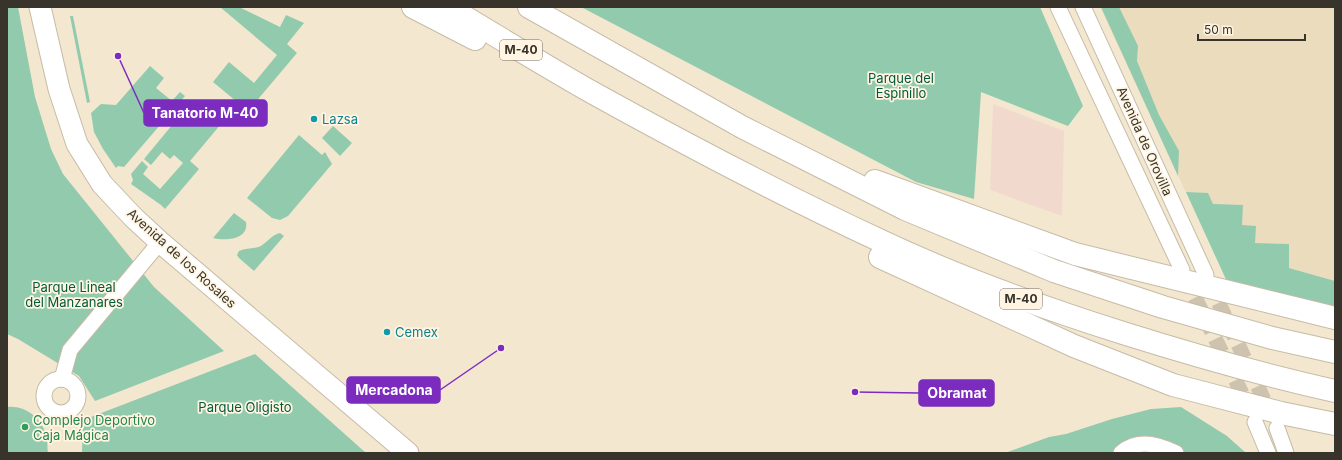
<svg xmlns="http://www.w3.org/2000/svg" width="1342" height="460" font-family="Inter,sans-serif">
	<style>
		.built { fill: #ebdcbe }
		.industrial { fill: #f1d9ce }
		.green { fill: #92caad }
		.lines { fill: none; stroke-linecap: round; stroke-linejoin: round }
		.street-tunnel { stroke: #cec3af; stroke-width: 15; stroke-dasharray: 15 8; stroke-linecap: butt }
		.street-casing { stroke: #c6bba5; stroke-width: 17 }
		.secondary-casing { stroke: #c6bba5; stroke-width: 23 }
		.highway-casing { stroke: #c6bba5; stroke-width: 24 }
		.street { stroke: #fff; stroke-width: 15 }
		.secondary { stroke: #fff; stroke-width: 21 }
		.highway { stroke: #fff; stroke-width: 22 }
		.culture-dot { fill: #0f9aa8; stroke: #fff5e2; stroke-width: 1.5 }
		.leisure-dot { fill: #2e9e5b; stroke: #fff5e2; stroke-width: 1.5 }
		.labels { text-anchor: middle; stroke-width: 3.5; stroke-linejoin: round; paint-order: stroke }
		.shield { fill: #fff5e2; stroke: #746e62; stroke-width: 1 }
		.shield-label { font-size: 12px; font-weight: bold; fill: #38342b }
		.park-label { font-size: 13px; fill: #005a3b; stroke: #fff5e2 }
		.culture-label { font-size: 13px; fill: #0d838f; stroke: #fff5e2; text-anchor: start }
		.street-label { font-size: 13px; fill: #38342b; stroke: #fff5e2 }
		.leisure-label { font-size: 13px; fill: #27864d; stroke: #fff5e2; text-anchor: start }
		.leader { fill: none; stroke: #7b2cbf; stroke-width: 1.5 }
		.callout-dot { fill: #7b2cbf; stroke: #fff5e2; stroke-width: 1.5 }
		.callout { fill: #7b2cbf; stroke: #7b2cbf; stroke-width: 1.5 }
		.callout-label { font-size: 14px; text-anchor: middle; font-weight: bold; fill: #fff }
	</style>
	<rect width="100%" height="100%" fill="#f4e7d0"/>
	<!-- built -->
	<path class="built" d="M 1100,7 L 1335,7 L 1335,281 L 1289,268 L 1289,244 L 1209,242 Z"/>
	<!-- industrial -->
	<path class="industrial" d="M 993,104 L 1064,131 L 1062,216 L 990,190 Z"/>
	<!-- green -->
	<g class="green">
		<path d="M 7,7 L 18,7 L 35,97 L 51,149 L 63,174 L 154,287 L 224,351 L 95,401 L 79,376 L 18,339 L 7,334 Z"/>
		<path d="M 220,7 L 239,7 L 280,27 L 286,15 L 304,23 L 287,44 L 297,53 L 248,111 L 213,82 L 229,62 L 254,83 L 277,55 Z"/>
		<path d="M 581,7 L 1040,7 L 1083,106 L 1068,126 L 981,92 L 974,199 L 916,182 Z"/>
		<path d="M 1101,7 L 1119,7 L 1138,46 L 1137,61 L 1159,115 L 1179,151 L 1178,176 Z"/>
		<path d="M 70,16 L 73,16 L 90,102 L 87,103 Z"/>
		<path d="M 150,66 L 164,78 L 156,88 L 172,101 L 180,92 L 185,96 L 124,167 L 118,166 L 116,168 L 103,149 L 94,132 L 91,113 L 101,104 L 116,105 Z"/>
		<path d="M 192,101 L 221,124 L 190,161 L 199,169 L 165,209 L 161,205 L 131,184 L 133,180 L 131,174 L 142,161 L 148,167 L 143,174 L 160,189 L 183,163 L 174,155 L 170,159 L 162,152 L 151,165 L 144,159 Z"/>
		<path d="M 333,126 L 352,143 L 340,156 L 322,138 Z"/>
		<path d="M 299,135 L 322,155 L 325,152 L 332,164 L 288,216 L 280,220 L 272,218 L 247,198 Z"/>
		<path d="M 1186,192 L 1208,193 L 1213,204 L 1243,205 L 1242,225 L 1256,226 L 1255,243 L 1289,244 L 1289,268 L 1335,281 L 1335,309 L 1229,286 Z"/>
		<path d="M 234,213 L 246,222 C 249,240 225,241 213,238 Z"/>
		<path d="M 280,233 L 284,236 L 254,271 L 239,258 L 237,255 L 239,251 C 246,248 254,249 261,246 C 267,242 273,234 280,233 Z"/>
		<path d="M 255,354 L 366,453 L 82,453 L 83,420 Z"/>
		<path d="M 7,407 C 25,405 40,417 46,434 C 48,439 47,447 48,453 L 7,453 Z"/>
		<path d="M 1181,407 L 1227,436 L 1246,453 L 1070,453 L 1069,452 L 1069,453 L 1005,453 L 1049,437 L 1066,434 L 1112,419 L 1151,409 Z"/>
	</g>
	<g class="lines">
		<!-- street-tunnel -->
		<g class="street-tunnel">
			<path d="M 1185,277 L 1250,410"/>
			<path d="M 1209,282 L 1271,415"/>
		</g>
		<!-- street casing -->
		<g class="street-casing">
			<g id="street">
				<path d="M 1058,7 L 1182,270"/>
				<path d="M 1083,7 L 1206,275"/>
				<path d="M 62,379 L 70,350 L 160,242"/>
				<circle cx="61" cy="396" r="17"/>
				<path d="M 1255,422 L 1268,453"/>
				<path d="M 1277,428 L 1286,453"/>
				<path d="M 1121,453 C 1137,438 1158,444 1176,453"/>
			</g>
		</g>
		<!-- secondary casing -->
		<g class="secondary-casing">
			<path id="secondary" d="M 40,7 L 59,89 L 77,144 L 102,184 L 133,217 L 160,242 L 408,453"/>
		</g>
		<!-- highway casing -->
		<g class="highway-casing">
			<g id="highway">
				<path d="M 413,7 L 475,39"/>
				<path d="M 448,7 C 497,36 545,66 595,94 C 689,146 784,196 881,241 C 959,278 1041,307 1123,333 C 1193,355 1263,375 1335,391"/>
				<path d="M 529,7 L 742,127 L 905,209 L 1054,271 L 1163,307 L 1272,338 L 1335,352"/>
				<path d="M 875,181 L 1075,254 L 1335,318"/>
				<path d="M 880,257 L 1074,346 L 1173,385 L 1281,413 L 1335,424"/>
			</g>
		</g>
		<!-- street -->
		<use href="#street" class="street"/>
		<!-- secondary -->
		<use href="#secondary" class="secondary"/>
		<!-- highway -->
		<use href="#highway" class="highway"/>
	</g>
	<!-- markers -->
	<g class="culture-dot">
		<circle cx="314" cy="119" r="4"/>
		<circle cx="387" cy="332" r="4"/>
	</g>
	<circle class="leisure-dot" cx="25" cy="427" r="4"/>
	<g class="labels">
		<!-- shield labels -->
		<g class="shield">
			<rect x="500" y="40" width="42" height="20" rx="3"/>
			<rect x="1000" y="289" width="42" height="20" rx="3"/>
		</g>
		<g class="shield-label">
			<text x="521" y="54">M-40</text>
			<text x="1021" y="303">M-40</text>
		</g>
		<!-- park labels -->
		<g class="park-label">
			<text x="901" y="83">Parque del<tspan x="901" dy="15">Espinillo</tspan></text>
			<text x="74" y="292">Parque Lineal<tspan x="74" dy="15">del Manzanares</tspan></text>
			<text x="245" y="412">Parque Oligisto</text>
		</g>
		<!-- culture labels -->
		<g class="culture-label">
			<text x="322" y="124">Lazsa</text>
			<text x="395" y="337">Cemex</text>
		</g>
		<!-- street labels -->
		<g class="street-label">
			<text transform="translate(1145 141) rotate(66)" y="5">Avenida de Orovilla</text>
			<text transform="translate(182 258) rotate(42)" y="5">Avenida de los Rosales</text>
		</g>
		<!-- leisure labels -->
		<g class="leisure-label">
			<text x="33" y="425">Complejo Deportivo<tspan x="33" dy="15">Caja Mágica</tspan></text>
		</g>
	</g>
	<!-- callouts -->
	<path class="leader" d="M118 56L144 113M501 348L440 390M855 392L919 393"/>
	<g class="callout-dot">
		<circle cx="118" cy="56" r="4"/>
		<circle cx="501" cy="348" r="4"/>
		<circle cx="855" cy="392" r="4"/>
	</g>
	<g class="callout">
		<rect x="144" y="100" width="123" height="26" rx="4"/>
		<rect x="347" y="377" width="93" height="26" rx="4"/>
		<rect x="919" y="380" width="75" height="26" rx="4"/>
	</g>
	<g class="callout-label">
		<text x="205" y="118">Tanatorio M-40</text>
		<text x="394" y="395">Mercadona</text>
		<text x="957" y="398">Obramat</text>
	</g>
	<!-- border -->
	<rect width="1342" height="460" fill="none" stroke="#38342b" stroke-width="16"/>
	<!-- scale -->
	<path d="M1198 34v6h107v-6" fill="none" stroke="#38342b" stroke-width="2"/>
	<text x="1204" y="34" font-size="12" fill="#38342b" stroke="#fff5e2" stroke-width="3" paint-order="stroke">50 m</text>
</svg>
